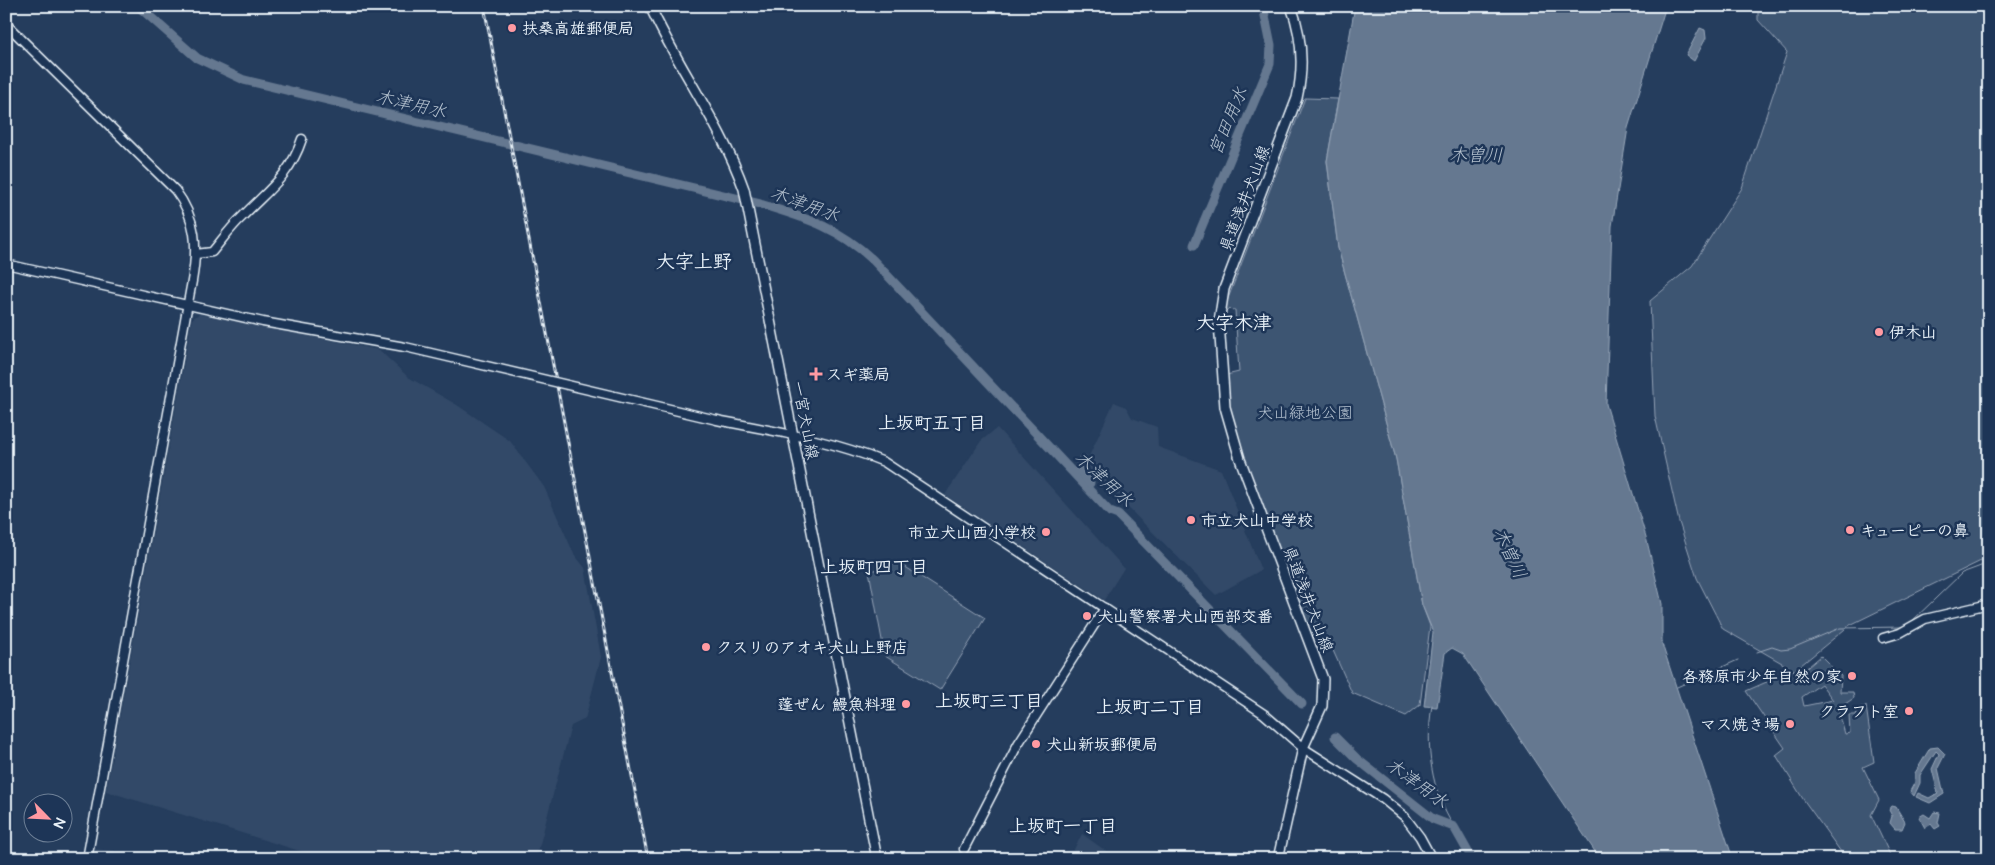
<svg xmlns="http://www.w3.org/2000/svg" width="1995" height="865" font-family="'Architects Daughter','Klee One',sans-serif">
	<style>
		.built { fill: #334a68 }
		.green { fill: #3e5472; stroke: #93a2b5; fill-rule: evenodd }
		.water { fill: #657890; stroke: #99a8ba }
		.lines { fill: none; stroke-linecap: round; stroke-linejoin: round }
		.stream { stroke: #99a8ba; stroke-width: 1 }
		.river { stroke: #657890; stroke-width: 9 }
		.minor-casing { stroke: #e8f1f8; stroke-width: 11 }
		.major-casing { stroke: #e8f1f8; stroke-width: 12 }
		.minor { stroke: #1d3557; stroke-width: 8 }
		.major { stroke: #1d3557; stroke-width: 9 }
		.rail-casing { stroke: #e8f1f8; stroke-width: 3 }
		.rail { stroke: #1d3557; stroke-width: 1; stroke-dasharray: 4; stroke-linecap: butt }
		.minor-bridge-casing { stroke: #e8f1f8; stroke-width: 11; stroke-linecap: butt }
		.minor-bridge { stroke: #1d3557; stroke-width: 8 }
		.poi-dot { fill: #ff9aa2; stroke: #1d3557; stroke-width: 2 }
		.labels { text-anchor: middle; stroke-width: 5; stroke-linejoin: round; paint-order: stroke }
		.poi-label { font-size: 16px; font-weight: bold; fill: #e8f1f8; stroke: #1d3557; text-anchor: start }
		.street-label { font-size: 16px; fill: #e8f1f8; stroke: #1d3557 }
		.park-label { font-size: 16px; fill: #b5c2d0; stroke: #1d3557 }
		.water-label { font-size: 18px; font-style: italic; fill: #b4c1ce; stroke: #1d3557 }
		.neighbourhood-label { font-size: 18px; font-weight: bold; fill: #e8f1f8; stroke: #1d3557 }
		.quarter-label { font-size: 19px; font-weight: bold; fill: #e8f1f8; stroke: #1d3557 }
	</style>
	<rect width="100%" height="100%" fill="#253d5d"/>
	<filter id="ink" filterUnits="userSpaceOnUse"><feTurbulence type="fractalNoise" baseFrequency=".02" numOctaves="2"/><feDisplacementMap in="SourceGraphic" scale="10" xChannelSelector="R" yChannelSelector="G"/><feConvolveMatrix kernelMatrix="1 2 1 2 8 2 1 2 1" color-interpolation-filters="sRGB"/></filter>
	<g filter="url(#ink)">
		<!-- built -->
		<g class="built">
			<path d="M 199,314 L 379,350 L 408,377 L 457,405 L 510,441 L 544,487 L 574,554 L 585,568 L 601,657 L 585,719 L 571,726 L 536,859 L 326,859 L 106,791 L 192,319 Z"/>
			<path d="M 1114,402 L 1126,407 L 1132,418 L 1157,427 L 1158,447 L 1221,470 L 1261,570 L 1216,595 L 1085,465 Z"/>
			<path d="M 997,428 L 1124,568 L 1104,600 L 945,495 L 981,441 Z"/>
			<path d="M 1082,834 L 1117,859 L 1069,859 Z"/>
			<path d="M 93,849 L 115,851 L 115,859 L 91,859 Z"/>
		</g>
		<!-- green -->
		<g class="green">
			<path d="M 1758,6 L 1989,6 L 1989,557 L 1850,625 L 1795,670 L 1796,674 L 1802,672 L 1821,656 L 1841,676 L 1840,692 L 1853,692 L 1854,698 L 1839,708 L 1837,706 L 1845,734 L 1850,733 L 1849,715 L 1856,715 L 1858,708 L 1866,706 L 1874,762 L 1863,767 L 1879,800 L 1871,815 L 1892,859 L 1846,859 L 1803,799 L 1776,755 L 1785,748 L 1746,691 L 1794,670 L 1723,629 L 1697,578 L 1679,522 L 1655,416 L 1650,301 L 1692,266 L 1742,188 L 1787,52 L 1758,20 ZM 1821,684 L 1833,700 L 1804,706 L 1802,697 Z"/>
			<path d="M 1305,98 L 1338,99 L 1327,161 L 1338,248 L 1396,459 L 1422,605 L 1430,626 L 1420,705 L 1406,716 L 1352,693 L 1331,646 L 1316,624 L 1302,624 L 1240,459 L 1222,376 L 1239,372 L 1235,310 L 1224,309 Z"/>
			<path d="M 896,561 L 985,618 L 940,690 L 885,656 L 869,571 L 892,567 Z"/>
		</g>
		<!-- water -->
		<g class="water">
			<path d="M 1355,6 L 1666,6 L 1628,128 L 1612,226 L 1606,404 L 1646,537 L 1662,604 L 1662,644 L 1733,859 L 1600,859 L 1463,654 L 1452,648 L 1445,653 L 1437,707 L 1424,706 L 1433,632 L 1422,605 L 1396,459 L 1338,248 L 1327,161 Z"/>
			<path d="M 1700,28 L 1705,30 L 1706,38 L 1694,61 L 1686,55 Z"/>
			<path d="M 1938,747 L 1945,754 L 1938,768 L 1944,794 L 1930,803 L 1916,797 L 1918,793 L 1929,798 L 1938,793 L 1932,769 L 1939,754 L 1936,751 L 1920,775 L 1920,783 L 1914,796 L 1910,791 L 1915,782 L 1915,773 L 1930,748 Z"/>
			<path d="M 1892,806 L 1896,807 L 1905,822 L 1902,829 L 1895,829 L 1890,823 L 1892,816 L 1889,810 Z"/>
			<path d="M 1934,812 L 1940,813 L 1938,823 L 1940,826 L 1935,829 L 1931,824 L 1925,828 L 1919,817 L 1924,814 L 1930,818 Z"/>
		</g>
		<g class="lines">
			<!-- stream -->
			<g class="stream">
				<path d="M 1909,624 L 1962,573 L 1989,563"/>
				<path d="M 1757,652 L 1772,647 L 1781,650 L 1790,649 L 1840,628 L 1904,627"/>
				<path d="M 1677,687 L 1738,660"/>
				<path d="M 1432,705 C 1425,748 1431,790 1454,827"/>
			</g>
			<!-- river -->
			<g class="river">
				<path d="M 138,6 L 197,58 L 244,80 L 760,204 C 805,218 837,226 873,260 L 1110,512 L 1118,515 L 1302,704"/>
				<path d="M 1194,245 L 1270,64 L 1271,45 L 1263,6"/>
				<path d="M 1083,459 L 1079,468 L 1090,483"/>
				<path d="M 1335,737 L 1357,759 L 1433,819 L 1454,827 L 1472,859"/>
			</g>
			<!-- minor casing -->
			<g class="minor-casing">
				<g id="minor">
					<path d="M 6,24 L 175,190 C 197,219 198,247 192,281 L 87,859"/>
					<path d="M 196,254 L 212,252 C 222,240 231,227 242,217 C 268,190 290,176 302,139"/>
					<path d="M 6,264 L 263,322 L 405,347"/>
					<path d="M 717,420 C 773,431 831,440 884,462 L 1264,714 L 1303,748 L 1383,799 L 1405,817 L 1420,837 L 1432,859"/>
					<path d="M 1883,638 L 1900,633 L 1925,619 L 1989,604"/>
					<path d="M 964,849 L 1018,744 L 1105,608"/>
				</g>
			</g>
			<!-- major casing -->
			<g class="major-casing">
				<g id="major">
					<path d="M 650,6 C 678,68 721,124 744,189 L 877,859"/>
					<path d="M 1278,859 L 1303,748 L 1322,706 L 1323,679 L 1240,459 L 1225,407 L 1219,322 L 1224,289 L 1297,98 C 1304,67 1302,36 1291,6"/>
				</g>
			</g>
			<!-- minor -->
			<use href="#minor" class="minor"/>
			<!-- major -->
			<use href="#major" class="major"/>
			<!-- rail casing -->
			<g class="rail-casing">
				<path id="rail" d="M 484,6 L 648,859"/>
			</g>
			<!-- rail -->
			<use href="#rail" class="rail"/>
			<!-- minor-bridge casing -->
			<g class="minor-bridge-casing">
				<path id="minor-bridge" d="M 405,347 L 717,420"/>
			</g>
			<!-- minor-bridge -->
			<use href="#minor-bridge" class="minor-bridge"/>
		</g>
	</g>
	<!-- markers -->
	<g class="poi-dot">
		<circle cx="512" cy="28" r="5"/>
		<circle cx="1879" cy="332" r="5"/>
		<path d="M813.5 366.5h5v5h5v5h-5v5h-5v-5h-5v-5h5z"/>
		<circle cx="1191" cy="520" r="5"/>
		<circle cx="1850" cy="530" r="5"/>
		<circle cx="1046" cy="532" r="5"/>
		<circle cx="1087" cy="616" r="5"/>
		<circle cx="706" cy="647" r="5"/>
		<circle cx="1852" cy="676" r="5"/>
		<circle cx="906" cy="704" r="5"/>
		<circle cx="1909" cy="711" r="5"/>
		<circle cx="1790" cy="724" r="5"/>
		<circle cx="1036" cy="744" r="5"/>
	</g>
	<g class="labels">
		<!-- poi labels -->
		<g class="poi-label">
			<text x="522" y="34">扶桑高雄郵便局</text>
			<text x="1889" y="338">伊木山</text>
			<text x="826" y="380">スギ薬局</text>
			<text x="1201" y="526">市立犬山中学校</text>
			<text x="1860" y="536">キューピーの鼻</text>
			<text x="1036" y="538" text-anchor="end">市立犬山西小学校</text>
			<text x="1097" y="622">犬山警察署犬山西部交番</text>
			<text x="716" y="653">クスリのアオキ犬山上野店</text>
			<text x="1842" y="682" text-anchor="end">各務原市少年自然の家</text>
			<text x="896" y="710" text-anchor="end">蓬ぜん 鰻魚料理</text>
			<text x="1899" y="717" text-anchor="end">クラフト室</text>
			<text x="1780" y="730" text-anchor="end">マス焼き場</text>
			<text x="1046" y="750">犬山新坂郵便局</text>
		</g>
		<!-- street labels -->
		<g class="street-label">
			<text transform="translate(1244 198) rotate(-69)" y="6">県道浅井犬山線</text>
			<text transform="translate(806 420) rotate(79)" y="6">一宮犬山線</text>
			<text transform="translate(1309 599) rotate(69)" y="6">県道浅井犬山線</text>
		</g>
		<!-- park labels -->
		<g class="park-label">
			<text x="1305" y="418">犬山緑地公園</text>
		</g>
		<!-- water labels -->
		<g class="water-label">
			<text transform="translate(411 104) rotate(13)" y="6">木津用水</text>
			<text transform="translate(1228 121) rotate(-67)" y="6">宮田用水</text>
			<text x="1476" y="161">木曽川</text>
			<text transform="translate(805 204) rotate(20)" y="6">木津用水</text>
			<text transform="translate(1104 479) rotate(43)" y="6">木津用水</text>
			<text transform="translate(1510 553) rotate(65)" y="6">木曽川</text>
			<text transform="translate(1417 783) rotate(36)" y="6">木津用水</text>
		</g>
		<!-- neighbourhood labels -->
		<g class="neighbourhood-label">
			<text x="932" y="429">上坂町五丁目</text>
			<text x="874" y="573">上坂町四丁目</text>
			<text x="989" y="707">上坂町三丁目</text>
			<text x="1150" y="713">上坂町二丁目</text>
			<text x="1063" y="832">上坂町一丁目</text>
		</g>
		<!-- quarter labels -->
		<g class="quarter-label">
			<text x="694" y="268">大字上野</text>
			<text x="1234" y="329">大字木津</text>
		</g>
	</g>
	<!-- margin -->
	<rect width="1995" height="865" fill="none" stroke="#1d3557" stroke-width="25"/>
	<rect x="12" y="12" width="1970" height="840" fill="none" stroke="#e8f1f8" stroke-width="2" filter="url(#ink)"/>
	<!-- north arrow -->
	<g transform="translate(48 818) rotate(114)"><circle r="24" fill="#1d3557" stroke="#6e8097"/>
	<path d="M0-4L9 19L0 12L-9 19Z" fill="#ff9aa2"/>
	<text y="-8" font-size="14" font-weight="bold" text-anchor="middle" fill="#e8f1f8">N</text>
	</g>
</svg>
